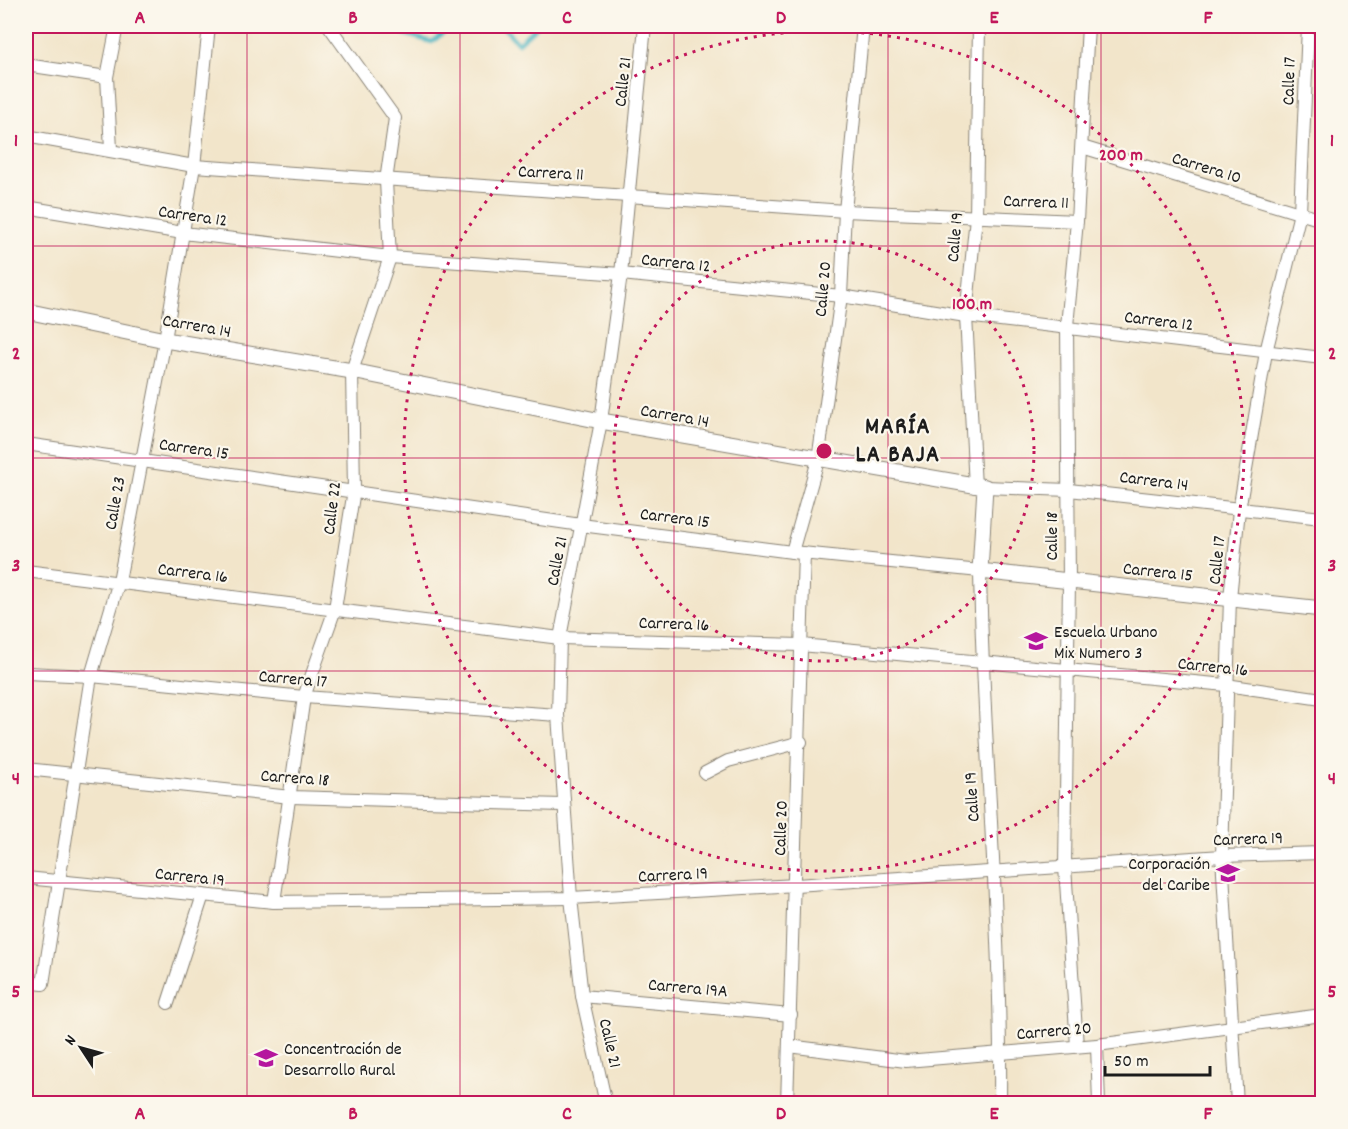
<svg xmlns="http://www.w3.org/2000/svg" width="1348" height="1129" font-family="Dekko,sans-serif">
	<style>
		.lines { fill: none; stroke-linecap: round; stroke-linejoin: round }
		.stream { stroke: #46b4c0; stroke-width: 4.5 }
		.minor-casing { stroke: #878073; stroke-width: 14 }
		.tertiary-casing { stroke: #878073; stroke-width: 17 }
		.minor { stroke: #fff; stroke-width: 12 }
		.tertiary { stroke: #fff; stroke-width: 15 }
		.grid { fill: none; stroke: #c2185b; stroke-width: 1.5; stroke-opacity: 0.55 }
		.ring { fill: none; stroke: #c2185b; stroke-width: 3; stroke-dasharray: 3 6 }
		.labels { text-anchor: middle; stroke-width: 4.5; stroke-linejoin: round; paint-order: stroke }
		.street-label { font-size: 18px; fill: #1c1c1c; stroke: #fbf7ec }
		.poi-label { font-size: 18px; fill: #1c1c1c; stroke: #fbf7ec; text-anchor: start }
		.district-label { font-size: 24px; font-weight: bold; letter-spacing: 1.5px; fill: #1c1c1c; stroke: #fbf7ec }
		.centre { fill: #c2185b; stroke: #fbf7ec; stroke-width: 3 }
		.ring-label { font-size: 18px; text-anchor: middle; font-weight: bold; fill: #c2185b; stroke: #fbf7ec; stroke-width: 4.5; stroke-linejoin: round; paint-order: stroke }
		.neatline { fill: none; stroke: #c2185b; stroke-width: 2 }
		.grid-label { font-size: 20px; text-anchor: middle; font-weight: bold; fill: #c2185b }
	</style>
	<rect width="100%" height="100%" fill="#fbf7ec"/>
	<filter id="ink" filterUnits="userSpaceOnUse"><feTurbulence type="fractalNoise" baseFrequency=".0167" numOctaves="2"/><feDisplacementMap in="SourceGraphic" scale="12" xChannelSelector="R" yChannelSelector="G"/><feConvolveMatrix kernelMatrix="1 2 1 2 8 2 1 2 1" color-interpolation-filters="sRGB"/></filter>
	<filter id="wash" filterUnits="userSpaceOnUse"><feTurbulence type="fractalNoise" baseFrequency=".008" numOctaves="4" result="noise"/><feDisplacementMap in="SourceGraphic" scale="24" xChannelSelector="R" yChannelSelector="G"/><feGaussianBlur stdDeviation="1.35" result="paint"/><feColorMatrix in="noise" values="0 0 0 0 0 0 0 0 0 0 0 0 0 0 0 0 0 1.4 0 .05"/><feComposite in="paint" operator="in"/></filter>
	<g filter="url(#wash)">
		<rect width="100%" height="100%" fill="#f2e5ca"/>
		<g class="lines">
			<!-- stream -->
			<g class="stream">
				<path d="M 399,26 L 404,34 L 432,42 L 451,26"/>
				<path d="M 502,26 L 518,43 L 537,26"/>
			</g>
		</g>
	</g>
	<g filter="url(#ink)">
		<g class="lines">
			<!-- minor casing -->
			<g class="minor-casing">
				<g id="minor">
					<path d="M 26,65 L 107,77"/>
					<path d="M 26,136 L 194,166 L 845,211 L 1077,221"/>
					<path d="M 1082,147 L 1322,220"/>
					<path d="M 111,149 L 107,77 L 117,26"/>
					<path d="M 26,207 L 183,233 L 390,257 L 621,274 L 841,296 L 966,316 L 1322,358"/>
					<path d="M 26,444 L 581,525 L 792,552 L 980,571 C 983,749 1002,926 1000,1104"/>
					<path d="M 975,487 L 966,316 L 976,217 L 979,26"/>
					<path d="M 985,487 L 1069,490 L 1322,518"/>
					<path d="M 792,552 L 818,460 L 841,296 L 845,211 L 863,26"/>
					<path d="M 26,571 L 560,638 L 801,645 L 1226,685 L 1322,699"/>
					<path d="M 26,673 L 91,676 L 304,697 L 558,715"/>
					<path d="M 26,769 L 291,797 L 562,805"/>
					<path d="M 705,773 L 728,761 L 801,742"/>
					<path d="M 26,878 L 274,902 L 571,898 L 796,885 L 1222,856 L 1322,853"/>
					<path d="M 274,902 L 304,697 L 335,609 L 354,490 L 352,371 L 390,257 L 386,181 L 395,118 L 329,26"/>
					<path d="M 26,982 L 43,984 L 91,676 L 119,581 L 165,340 L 194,166 L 209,26"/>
					<path d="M 582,996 L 791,1015"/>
					<path d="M 168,1003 L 203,895"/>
					<path d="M 1097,1045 L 1099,1104"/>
					<path d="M 789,1046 L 906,1061 L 1097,1045 L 1322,1015"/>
					<path d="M 1077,1046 L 1065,867 L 1069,582 L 1067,326 L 1077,221 L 1088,26"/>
					<path d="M 606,1104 L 582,996 L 571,898 L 558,715 L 560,638 L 601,421 L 621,274 L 645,26"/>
					<path d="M 787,1104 L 804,553"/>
					<path d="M 1237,1104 L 1222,856 L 1230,598 L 1239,510 L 1266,352 L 1300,213 L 1308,26"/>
				</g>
			</g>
			<!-- tertiary casing -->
			<g class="tertiary-casing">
				<path id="tertiary" d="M 26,311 L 165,340 L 352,371 L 601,421 L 985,487 L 980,571 L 1322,609"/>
			</g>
			<!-- minor -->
			<use href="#minor" class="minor"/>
			<!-- tertiary -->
			<use href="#tertiary" class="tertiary"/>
		</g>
	</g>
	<!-- grid -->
	<path class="grid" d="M 247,26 L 247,1104M 460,26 L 460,1104M 674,26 L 674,1104M 888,26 L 888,1104M 1101,26 L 1101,1104M 26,246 L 1322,246M 26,458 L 1322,458M 26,671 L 1322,671M 26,883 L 1322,883"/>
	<!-- distance rings -->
	<g class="ring">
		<circle cx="824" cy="451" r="210"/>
		<circle cx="824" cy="451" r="420"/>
	</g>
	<!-- icons -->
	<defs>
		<g id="school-bare" transform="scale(1.8)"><path d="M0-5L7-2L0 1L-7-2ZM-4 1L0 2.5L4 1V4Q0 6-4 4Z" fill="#b5179e" stroke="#fbf7ec" stroke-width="2.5" paint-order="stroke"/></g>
	</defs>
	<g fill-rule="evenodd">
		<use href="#school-bare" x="1036" y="641"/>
		<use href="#school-bare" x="1228" y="873"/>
		<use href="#school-bare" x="266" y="1058"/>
	</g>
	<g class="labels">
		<!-- street labels -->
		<g class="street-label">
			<text transform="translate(1288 81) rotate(-88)" y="6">Calle 17</text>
			<text transform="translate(622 82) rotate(-84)" y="6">Calle 21</text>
			<text transform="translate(1207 167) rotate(17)" y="6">Carrera 10</text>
			<text transform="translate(551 172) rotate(3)" y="6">Carrera 11</text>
			<text transform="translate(1036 201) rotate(2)" y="6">Carrera 11</text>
			<text transform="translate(193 215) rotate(8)" y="6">Carrera 12</text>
			<text transform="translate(954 237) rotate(-85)" y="6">Calle 19</text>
			<text transform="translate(676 262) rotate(6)" y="6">Carrera 12</text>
			<text transform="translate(822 289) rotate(-85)" y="6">Calle 20</text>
			<text transform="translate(1159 320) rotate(7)" y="6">Carrera 12</text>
			<text transform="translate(197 325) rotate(10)" y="6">Carrera 14</text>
			<text transform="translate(675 415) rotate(10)" y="6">Carrera 14</text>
			<text transform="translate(194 448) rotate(8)" y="6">Carrera 15</text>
			<text transform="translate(1154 480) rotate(7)" y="6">Carrera 14</text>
			<text transform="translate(114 503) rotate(-80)" y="6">Calle 23</text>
			<text transform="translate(331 508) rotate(-83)" y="6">Calle 22</text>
			<text transform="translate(675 517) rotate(7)" y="6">Carrera 15</text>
			<text transform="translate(1051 536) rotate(-90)" y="6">Calle 18</text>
			<text transform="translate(1216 560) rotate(-84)" y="6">Calle 17</text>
			<text transform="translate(556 561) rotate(-79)" y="6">Calle 21</text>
			<text transform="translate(1158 571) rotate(6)" y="6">Carrera 15</text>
			<text transform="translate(193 572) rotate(7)" y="6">Carrera 16</text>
			<text transform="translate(674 623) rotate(2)" y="6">Carrera 16</text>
			<text transform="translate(1213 666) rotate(6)" y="6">Carrera 16</text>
			<text transform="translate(293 678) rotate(5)" y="6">Carrera 17</text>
			<text transform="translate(295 777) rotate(4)" y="6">Carrera 18</text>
			<text transform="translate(971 797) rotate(-94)" y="6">Calle 19</text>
			<text transform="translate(780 828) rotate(-88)" y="6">Calle 20</text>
			<text transform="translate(1248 838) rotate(-2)" y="6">Carrera 19</text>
			<text transform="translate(673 874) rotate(-3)" y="6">Carrera 19</text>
			<text transform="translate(190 876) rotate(6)" y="6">Carrera 19</text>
			<text transform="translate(688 987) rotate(5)" y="6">Carrera 19A</text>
			<text transform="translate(1054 1030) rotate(-5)" y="6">Carrera 20</text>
			<text transform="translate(611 1043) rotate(77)" y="6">Calle 21</text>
		</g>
		<!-- poi labels -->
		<g class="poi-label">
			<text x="1054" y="637">Escuela Urbano<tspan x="1054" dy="21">Mix Numero 3</tspan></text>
			<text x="1210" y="869" text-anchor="end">Corporación<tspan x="1210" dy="21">del Caribe</tspan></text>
			<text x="284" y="1054">Concentración de<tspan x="284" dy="21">Desarrollo Rural</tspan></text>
		</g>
		<!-- district labels -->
		<g class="district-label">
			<text x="898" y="433">MARÍA<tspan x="898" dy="28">LA BAJA</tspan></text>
		</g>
	</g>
	<circle cx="824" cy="451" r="9" class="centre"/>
	<g class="ring-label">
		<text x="1121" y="160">200 m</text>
		<text x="972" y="309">100 m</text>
	</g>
	<!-- margin -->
	<rect width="1348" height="1129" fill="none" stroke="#fbf7ec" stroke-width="66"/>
	<!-- north arrow -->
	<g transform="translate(81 1048) rotate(306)" stroke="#fbf7ec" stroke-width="4.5" paint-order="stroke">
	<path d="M0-4.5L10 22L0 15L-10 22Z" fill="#1c1c1c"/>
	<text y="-9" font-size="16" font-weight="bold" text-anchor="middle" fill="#1c1c1c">N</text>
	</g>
	<!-- scale -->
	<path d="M1105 1066v9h105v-9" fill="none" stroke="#1c1c1c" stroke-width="3"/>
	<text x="1114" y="1066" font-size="18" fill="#1c1c1c" stroke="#fbf7ec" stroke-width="4.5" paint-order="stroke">50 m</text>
	<rect x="33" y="33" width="1282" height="1063" class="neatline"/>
	<g class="grid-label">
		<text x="140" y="23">A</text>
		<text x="353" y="23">B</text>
		<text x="567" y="23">C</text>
		<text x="781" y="23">D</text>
		<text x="994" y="23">E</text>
		<text x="1208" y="23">F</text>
		<text x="16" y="146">1</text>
		<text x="1332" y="146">1</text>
		<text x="16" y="359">2</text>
		<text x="1332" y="359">2</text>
		<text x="16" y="571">3</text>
		<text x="1332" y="571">3</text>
		<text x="16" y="784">4</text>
		<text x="1332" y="784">4</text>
		<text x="16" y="997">5</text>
		<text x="1332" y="997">5</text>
		<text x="140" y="1119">A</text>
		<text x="353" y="1119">B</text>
		<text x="567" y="1119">C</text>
		<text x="781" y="1119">D</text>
		<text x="994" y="1119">E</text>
		<text x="1208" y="1119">F</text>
	</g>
</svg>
